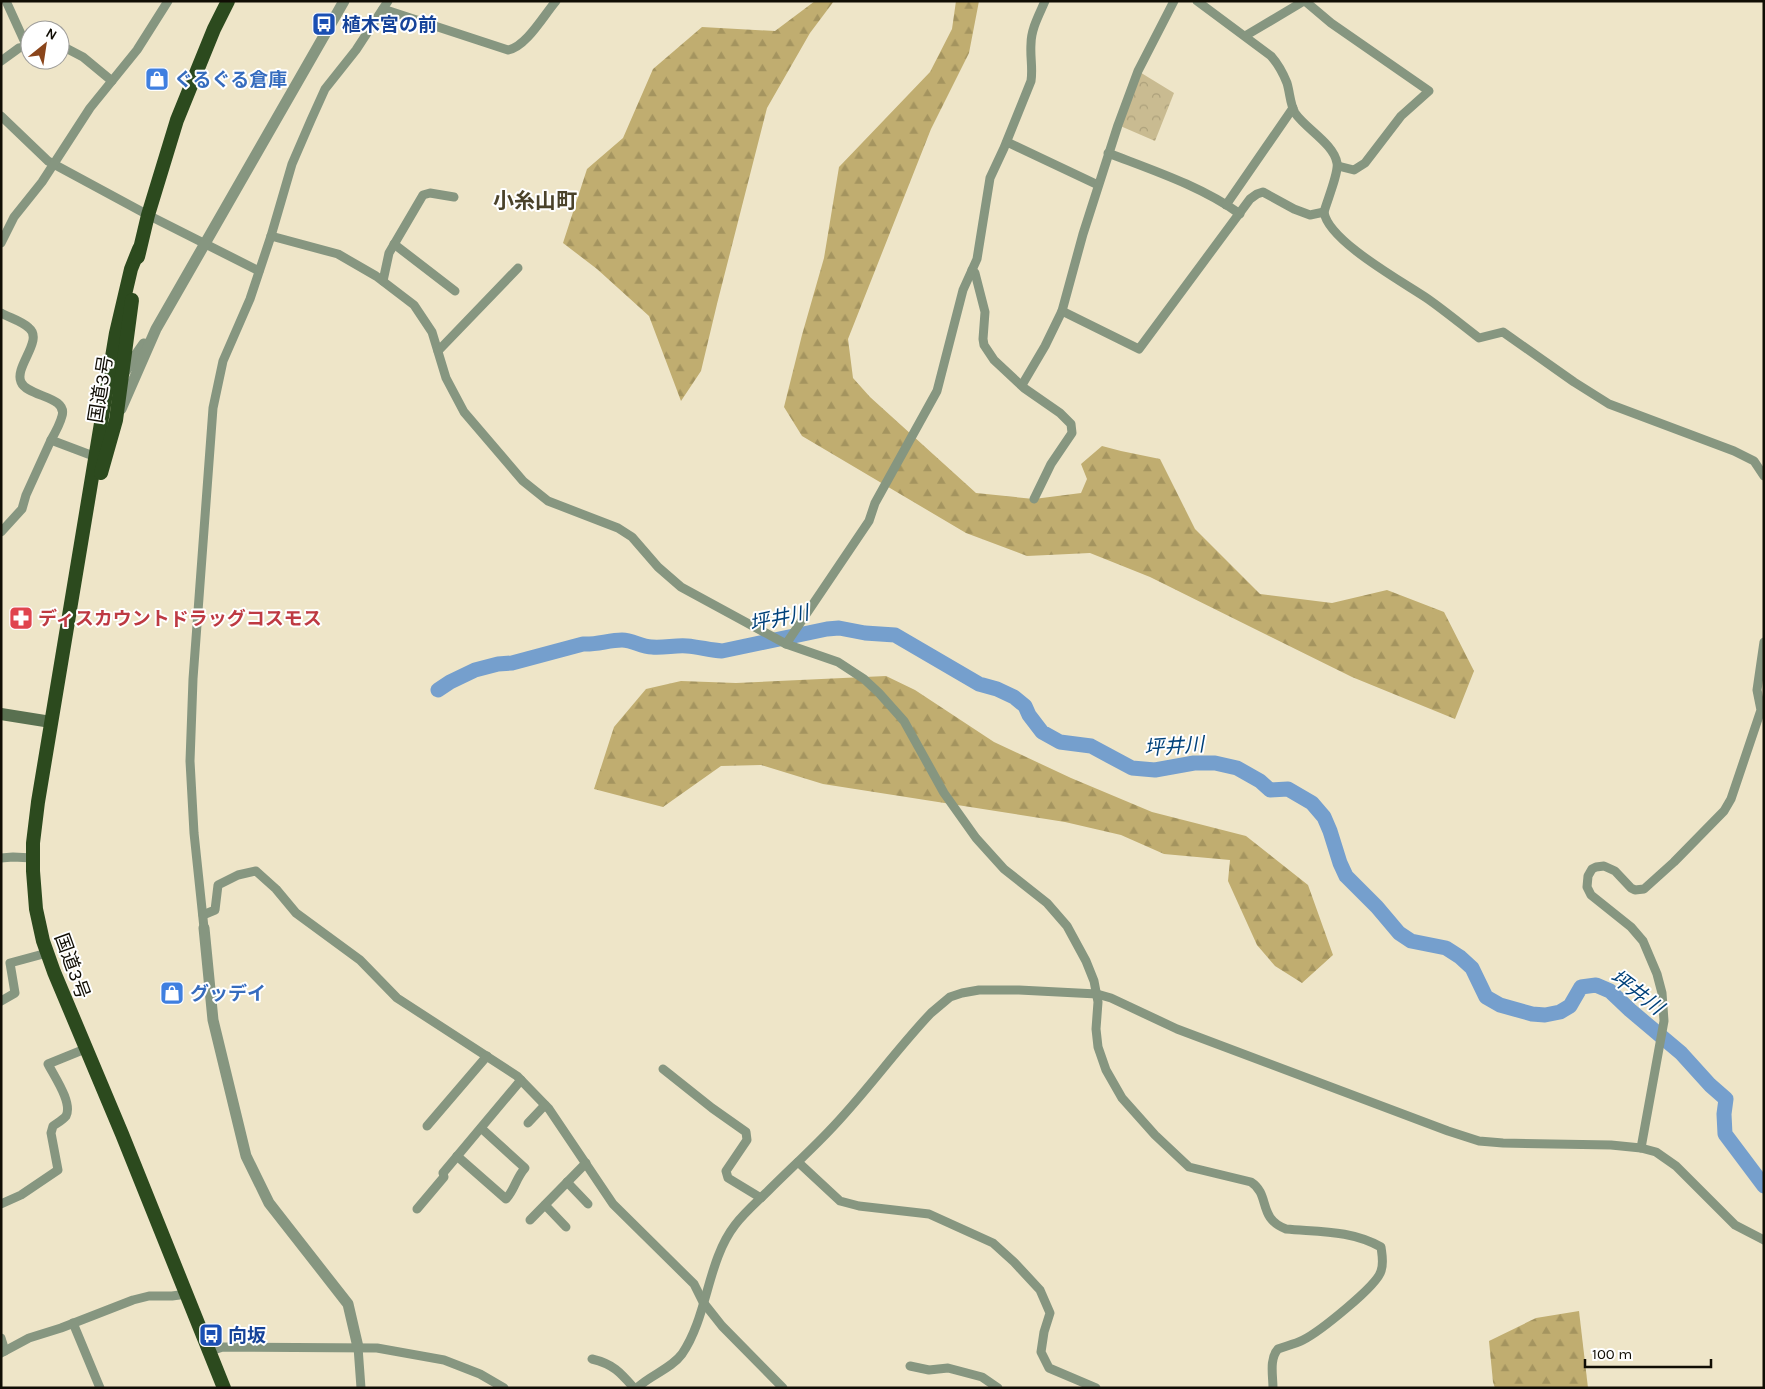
<svg xmlns="http://www.w3.org/2000/svg" width="1765" height="1389" font-family="Karla,'Noto Sans JP',sans-serif">
	<style>
		.forest { fill: url(#forest-firs) }
		.park { fill: url(#park-crowns) }
		.lines { fill: none; stroke-linecap: round; stroke-linejoin: round }
		.river { stroke: #759fcd; stroke-width: 15 }
		.minor { stroke: #869680; stroke-width: 9 }
		.tertiary { stroke: #869680; stroke-width: 11 }
		.secondary { stroke: #597050; stroke-width: 12 }
		.trunk { stroke: #2c4a1e; stroke-width: 14 }
		.labels { text-anchor: middle; stroke-width: 4; stroke-linejoin: round; paint-order: stroke }
		.transit-label { font-size: 19px; font-weight: bold; fill: #164399; stroke: #fff; text-anchor: start }
		.shop-label { font-size: 19px; font-weight: bold; fill: #366cbe; stroke: #fff; text-anchor: start }
		.street-label { font-size: 19px; fill: #100d04; stroke: #fff }
		.health-label { font-size: 19px; font-weight: bold; fill: #be3a42; stroke: #fff; text-anchor: start }
		.water-label { font-size: 20px; font-style: italic; fill: #00417a; stroke: #fff }
		.quarter-label { font-size: 21px; font-weight: bold; fill: #4a422a; stroke: #fff }
	</style>
	<defs>
		<pattern id="forest-firs" width="22" height="20" patternUnits="userSpaceOnUse" patternTransform="scale(1.25)"><rect width="22" height="20" fill="#c0ad70"/><path d="M5 1l3.5 6h-7zM16 11l3.5 6h-7z" fill="#a4945f"/></pattern>
		<pattern id="park-crowns" width="20" height="18" patternUnits="userSpaceOnUse" patternTransform="scale(1.25)"><rect width="20" height="18" fill="#c9bb91"/><path d="M2 6a3 3 0 1 1 6 0M12 15a3 3 0 1 1 6 0" fill="none" stroke="#aca07b"/></pattern>
	</defs>
	<rect width="100%" height="100%" fill="#eee5c8"/>
	<!-- forest -->
	<g class="forest">
		<path d="M 815,1 L 834,1 L 810,33 L 767,108 L 717,304 L 701,371 L 681,401 L 649,316 L 597,269 L 563,243 L 587,169 L 623,138 L 653,69 L 702,27 L 775,31 Z"/>
		<path d="M 956,1 L 979,1 L 969,53 L 931,129 L 848,339 L 853,378 L 870,397 L 976,493 L 1034,499 L 1081,493 L 1087,479 L 1081,464 L 1102,446 L 1121,451 L 1160,459 L 1195,529 L 1260,594 L 1332,603 L 1387,590 L 1444,612 L 1474,671 L 1455,719 L 1352,677 L 1150,577 L 1090,553 L 1027,556 L 966,533 L 802,436 L 784,407 L 802,335 L 824,258 L 839,167 L 930,72 L 952,29 Z"/>
		<path d="M 886,676 L 915,690 L 994,742 L 1071,778 L 1152,812 L 1246,836 L 1308,885 L 1333,955 L 1302,983 L 1275,966 L 1257,945 L 1228,881 L 1230,860 L 1164,854 L 1121,835 L 1065,822 L 823,784 L 761,765 L 721,766 L 663,807 L 594,789 L 614,727 L 646,689 L 681,681 L 736,683 Z"/>
		<path d="M 1579,1311 L 1588,1388 L 1495,1388 L 1493,1382 L 1489,1341 L 1536,1318 Z"/>
	</g>
	<!-- park -->
	<path class="park" d="M 1138,71 L 1174,93 L 1155,141 L 1118,125 Z"/>
	<g class="lines">
		<!-- river -->
		<path class="river" d="M 438,690 L 450,682 L 475,670 L 498,664 L 512,663 L 583,644 C 596,645 609,640 622,640 C 633,640 641,647 652,647 C 664,648 676,645 687,646 C 699,647 710,650 722,651 L 827,629 L 839,628 L 865,633 L 895,635 L 979,684 L 997,689 L 1014,697 L 1025,706 L 1029,715 L 1042,732 L 1060,742 L 1091,746 L 1132,768 L 1155,770 L 1194,763 L 1215,763 L 1237,768 L 1260,781 L 1270,790 L 1288,789 L 1312,803 L 1324,817 L 1330,831 L 1340,863 L 1346,876 L 1377,907 L 1399,933 L 1411,941 L 1446,948 L 1460,957 L 1472,968 L 1486,997 L 1500,1005 L 1532,1014 L 1545,1015 L 1560,1012 L 1570,1006 L 1581,987 L 1596,985 L 1610,991 L 1630,1010 L 1681,1053 L 1710,1085 L 1726,1099 L 1724,1114 L 1725,1134 L 1764,1186"/>
		<!-- minor -->
		<g class="minor">
			<path d="M 6,1 L 27,47"/>
			<path d="M 1197,1 L 1271,56 C 1278,64 1283,73 1287,83 C 1290,93 1290,104 1295,113 C 1306,129 1334,144 1337,163 C 1339,172 1327,201 1324,212 C 1328,241 1403,282 1428,299 C 1445,311 1462,325 1479,338 L 1503,332 L 1574,382 L 1609,404 L 1734,451 L 1754,461 L 1764,476"/>
			<path d="M 1305,1 L 1331,23 L 1429,91 L 1401,116 L 1365,163 L 1354,170 L 1338,166"/>
			<path d="M 383,9 L 508,50 C 526,47 544,15 556,1"/>
			<path d="M 1245,36 L 1304,1"/>
			<path d="M 60,45 L 83,57 L 112,81"/>
			<path d="M 1,61 L 19,48 L 30,46"/>
			<path d="M 1,116 L 48,161 L 148,215 L 259,271"/>
			<path d="M 1007,142 L 1098,185"/>
			<path d="M 1108,153 C 1152,170 1201,186 1240,214"/>
			<path d="M 1226,205 L 1293,108"/>
			<path d="M 271,236 L 338,254 L 376,276 L 414,305 L 432,332 L 446,378 L 464,412 L 523,481 L 548,501 L 618,528 L 632,537 L 658,567 L 681,587 L 786,644 L 838,662 L 864,679 L 879,693 L 904,721 L 944,793 L 976,838 L 1004,869 L 1047,903 L 1067,926 L 1086,961 L 1094,981 L 1098,1002 L 1096,1029 L 1098,1047 L 1106,1070 L 1122,1098 L 1155,1135 L 1189,1167 L 1251,1182 C 1271,1195 1257,1218 1286,1229 C 1319,1232 1351,1230 1381,1247 C 1382,1255 1384,1263 1381,1271 C 1377,1286 1319,1332 1303,1340 C 1295,1344 1286,1346 1278,1349 C 1269,1359 1273,1376 1273,1388"/>
			<path d="M 1,243 L 14,217 L 42,182 L 90,108 L 137,50 L 168,1"/>
			<path d="M 394,244 L 455,291"/>
			<path d="M 972,270 L 975,273 L 985,312 L 983,339 L 984,345 L 994,360 L 1024,388 L 1060,413 L 1071,424 L 1072,433 L 1051,464 L 1034,499"/>
			<path d="M 383,281 L 389,253 L 423,195 L 430,193 L 454,197"/>
			<path d="M 1062,311 L 1139,349 L 1250,199 L 1257,194 L 1263,192 L 1294,209 L 1310,215 L 1324,212"/>
			<path d="M 1,313 C 10,318 22,321 29,328 C 44,340 14,367 21,382 C 27,397 68,396 62,416 C 60,424 55,433 51,440 L 96,457"/>
			<path d="M 438,351 L 518,268"/>
			<path d="M 1022,385 L 1045,346 L 1062,311 L 1083,234 L 1118,125 L 1138,71 L 1174,1"/>
			<path d="M 1,532 L 22,509 L 26,495 L 51,440"/>
			<path d="M 786,644 L 869,521 L 875,503 L 937,391 L 963,290 L 977,259 L 990,178 L 1004,148 L 1031,81 C 1033,68 1030,57 1031,44 C 1031,29 1039,15 1045,1"/>
			<path d="M 1,858 L 13,857 L 33,858"/>
			<path d="M 203,915 L 215,910 L 218,885 L 238,875 L 256,871 L 276,889 L 296,913 L 360,960 L 397,998 L 517,1076 L 549,1109 L 613,1204 L 694,1284 L 703,1302 L 722,1326 L 783,1388"/>
			<path d="M 204,928 L 194,833 L 190,761 L 193,679 L 213,408 L 223,361 L 250,299 L 271,236 L 292,164 L 311,120 L 325,89 L 356,50 L 388,1"/>
			<path d="M 1,1001 L 15,993 L 10,963 L 47,953"/>
			<path d="M 663,1069 L 712,1108 L 746,1132 L 747,1140 L 726,1171 L 728,1178 L 761,1198"/>
			<path d="M 528,1123 L 545,1105"/>
			<path d="M 427,1126 L 487,1056"/>
			<path d="M 1641,1148 L 1664,1021 L 1662,993 L 1657,974 L 1643,941 L 1631,927 L 1591,895 L 1587,887 L 1588,876 L 1592,869 L 1596,867 L 1604,866 L 1615,871 L 1631,888 L 1635,890 L 1644,889 L 1674,862 L 1724,811 L 1731,799 L 1761,710 L 1757,690 L 1764,642"/>
			<path d="M 457,1156 L 506,1199 C 515,1189 516,1178 525,1168 L 481,1128"/>
			<path d="M 798,1162 L 840,1201 L 859,1206 L 929,1214 L 993,1243 L 1014,1262 L 1040,1290 L 1050,1313 L 1044,1332 L 1041,1352 L 1049,1368 L 1096,1388"/>
			<path d="M 567,1182 L 588,1204"/>
			<path d="M 1,1204 L 21,1195 L 58,1170 L 51,1133 L 53,1126 C 57,1123 63,1120 66,1116 C 73,1103 54,1076 48,1064 L 85,1049"/>
			<path d="M 545,1205 L 566,1227"/>
			<path d="M 417,1209 L 444,1177 L 443,1173 L 521,1080"/>
			<path d="M 530,1220 L 586,1163"/>
			<path d="M 73,1323 L 100,1388"/>
			<path d="M 1,1338 L 5,1351"/>
			<path d="M 358,1347 L 361,1388"/>
			<path d="M 210,1351 L 223,1347 L 377,1348 L 444,1360 L 480,1374 L 504,1388"/>
			<path d="M 1,1353 L 29,1338 L 61,1328 L 133,1300 L 149,1296 L 172,1296 L 187,1294"/>
			<path d="M 592,1359 C 613,1364 620,1372 634,1388"/>
			<path d="M 910,1366 L 929,1370 L 948,1368 L 982,1377 L 998,1388"/>
			<path d="M 637,1388 C 650,1375 671,1369 682,1354 C 708,1316 707,1261 735,1225 C 745,1212 758,1201 769,1190 C 789,1170 810,1151 829,1131 C 865,1094 895,1051 931,1013 L 950,997 L 962,993 L 979,990 L 1019,990 L 1097,994 L 1111,998 L 1177,1029 L 1448,1131 L 1479,1141 L 1503,1143 L 1611,1145 L 1641,1148 L 1656,1152 L 1676,1166 L 1735,1225 L 1764,1240"/>
		</g>
		<!-- tertiary -->
		<g class="tertiary">
			<path d="M 123,374 L 144,344"/>
			<path d="M 121,409 L 156,329 L 344,1"/>
			<path d="M 204,928 L 213,1020 L 246,1156 L 269,1203 L 348,1304 L 358,1347"/>
		</g>
		<!-- secondary -->
		<path class="secondary" d="M 1,714 L 51,722"/>
		<!-- trunk -->
		<g class="trunk">
			<path d="M 139,249 L 131,269 L 116,333 L 38,802 L 33,843 L 33,871 L 36,909 L 43,941 L 54,972 L 122,1134 L 224,1388"/>
			<path d="M 138,257 L 148,215 L 177,120 L 214,29 L 228,1"/>
			<path d="M 101,473 L 116,420 L 132,300"/>
		</g>
	</g>
	<!-- icons -->
	<defs>
		<g id="bus-square" transform="scale(1.25)"><rect x="-9" y="-9" width="18" height="18" rx="4" fill="#1a4fb4" stroke="#fff"/><path d="M-5-6H5V4H4V6H2V4H-2V6H-4V4H-5ZM-3.5-4V0h7V-4ZM-3.5 1.2v1.5H-2V1.2ZM2 1.2v1.5H3.5V1.2Z" fill="#fff"/></g>
		<g id="shop-square" transform="scale(1.25)"><rect x="-9" y="-9" width="18" height="18" rx="4" fill="#3f7fe0" stroke="#fff"/><path d="M-5-2.5h2.3a2.7 3.5 0 0 1 5.4 0H5L5.5 6h-11ZM-1.5-2.5h3a1.5 2.3 0 0 0-3 0Z" fill="#fff"/></g>
		<g id="pharmacy-square" transform="scale(1.25)"><rect x="-9" y="-9" width="18" height="18" rx="4" fill="#e0444e" stroke="#fff"/><path d="M-2-6h4v4h4v4h-4v4h-4v-4h-4v-4h4Z" fill="#fff"/></g>
	</defs>
	<g fill-rule="evenodd">
		<use href="#bus-square" x="324" y="24"/>
		<use href="#shop-square" x="157" y="79"/>
		<use href="#pharmacy-square" x="21" y="618"/>
		<use href="#shop-square" x="172" y="993"/>
		<use href="#bus-square" x="211" y="1335"/>
	</g>
	<g class="labels">
		<!-- transit labels -->
		<g class="transit-label">
			<text x="342" y="31">植木宮の前</text>
			<text x="228" y="1342">向坂</text>
		</g>
		<!-- shop labels -->
		<g class="shop-label">
			<text x="174" y="86">ぐるぐる倉庫</text>
			<text x="190" y="1000">グッデイ</text>
		</g>
		<!-- street labels -->
		<g class="street-label">
			<text transform="translate(100 389) rotate(-81)" y="7">国道3号</text>
			<text transform="translate(73 966) rotate(70)" y="7">国道3号</text>
		</g>
		<!-- health labels -->
		<g class="health-label">
			<text x="38" y="625">ディスカウントドラッグコスモス</text>
		</g>
		<!-- water labels -->
		<g class="water-label">
			<text transform="translate(779 618) rotate(-12)" y="7">坪井川</text>
			<text transform="translate(1174 746) rotate(-4)" y="7">坪井川</text>
			<text transform="translate(1637 992) rotate(37)" y="7">坪井川</text>
		</g>
		<!-- quarter labels -->
		<g class="quarter-label">
			<text x="535" y="208">小糸山町</text>
		</g>
	</g>
	<!-- border -->
	<rect width="1765" height="1389" fill="none" stroke="#100d04" stroke-width="5"/>
	<!-- north arrow -->
	<g transform="translate(45 45) rotate(30)"><circle r="24" fill="#ffffff" stroke="#9f9e9b"/>
	<path d="M0-4L9 19L0 12L-9 19Z" fill="#8a451b"/>
	<text y="-8" font-size="14" font-weight="bold" text-anchor="middle" fill="#100d04">N</text>
	</g>
	<!-- scale -->
	<path d="M1585 1359v8h126v-8" fill="none" stroke="#100d04" stroke-width="2.5"/>
	<text x="1592" y="1359" font-size="15" fill="#100d04" stroke="#ffffff" stroke-width="4" paint-order="stroke">100 m</text>
</svg>
